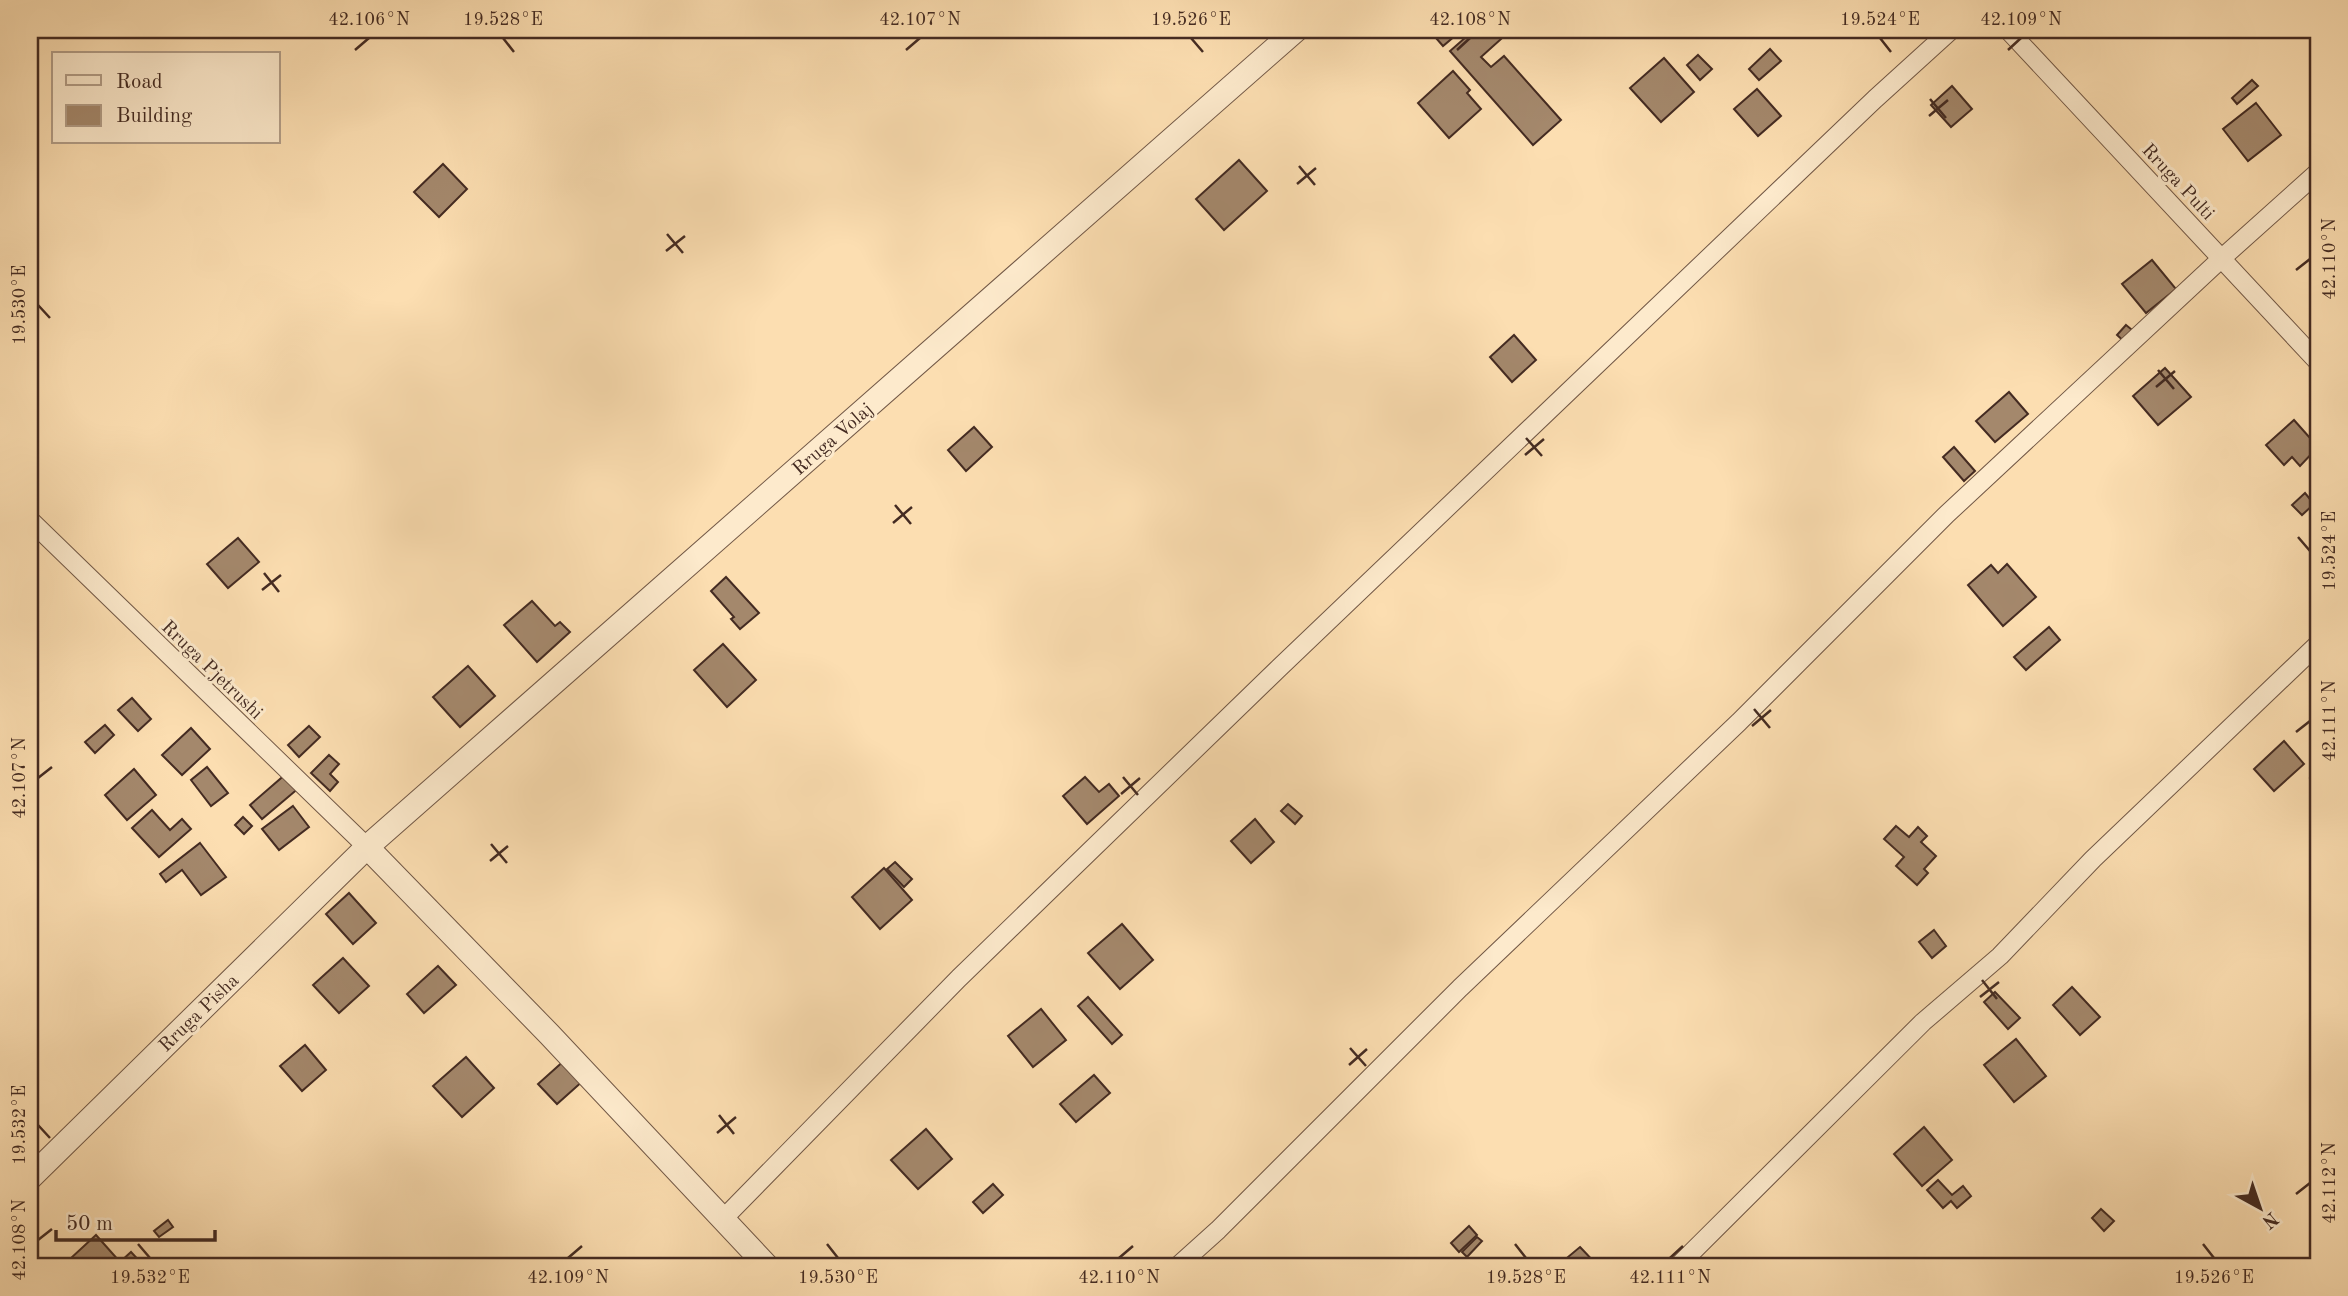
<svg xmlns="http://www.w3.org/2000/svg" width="2348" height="1296" font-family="'Old Standard TT',serif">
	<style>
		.building { fill: #a4886c; stroke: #442b22; stroke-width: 2 }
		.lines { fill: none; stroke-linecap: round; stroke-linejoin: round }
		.minor-casing { stroke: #725846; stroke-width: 20 }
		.tertiary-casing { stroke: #725846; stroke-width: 25 }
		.minor { stroke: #fdeacc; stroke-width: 18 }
		.tertiary { stroke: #fdeacc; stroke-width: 23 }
		.ticks { fill: none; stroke: #442b22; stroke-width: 2.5 }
		.labels { text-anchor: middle; stroke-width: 6; stroke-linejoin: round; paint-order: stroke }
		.street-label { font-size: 19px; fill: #442b22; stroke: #fdeacc }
		.neatline { fill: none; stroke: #442b22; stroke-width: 2.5 }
		.ticks-label { font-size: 18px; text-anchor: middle; fill: #442b22 }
	</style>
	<rect width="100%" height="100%" fill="#fcdeb1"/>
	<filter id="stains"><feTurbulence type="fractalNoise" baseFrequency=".00286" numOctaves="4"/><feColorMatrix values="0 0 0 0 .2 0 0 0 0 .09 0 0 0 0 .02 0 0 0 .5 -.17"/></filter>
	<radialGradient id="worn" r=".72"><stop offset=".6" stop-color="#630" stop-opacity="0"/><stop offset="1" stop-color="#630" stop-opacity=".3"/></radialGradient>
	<!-- building -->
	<g class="building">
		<path d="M 1429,30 L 1462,30 L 1443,46 Z"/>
		<path d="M 1474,30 L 1511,30 L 1481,57 L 1491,67 L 1504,56 L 1561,120 L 1533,145 L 1450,51 Z"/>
		<path d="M 1574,30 L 1589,30 L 1581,37 Z"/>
		<path d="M 1770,49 L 1781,61 L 1759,80 L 1749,69 Z"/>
		<path d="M 1698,55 L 1712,69 L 1700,80 L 1687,65 Z"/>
		<path d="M 1664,58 L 1694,92 L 1661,122 L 1630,88 Z"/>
		<path d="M 1453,71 L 1470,90 L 1467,93 L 1481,109 L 1449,138 L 1418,103 Z"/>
		<path d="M 2252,80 L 2258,86 L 2237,104 L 2232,98 Z"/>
		<path d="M 1952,86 L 1972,109 L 1951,127 L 1931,105 Z"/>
		<path d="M 1757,89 L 1781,116 L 1758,136 L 1734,109 Z"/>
		<path d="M 2256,103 L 2281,135 L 2248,161 L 2223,129 Z"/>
		<path d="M 1239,160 L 1267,191 L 1224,230 L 1196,199 Z"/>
		<path d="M 443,164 L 467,189 L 439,217 L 414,192 Z"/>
		<path d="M 2152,260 L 2176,289 L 2146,313 L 2122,284 Z"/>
		<path d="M 2126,325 L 2137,334 L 2127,344 L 2117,335 Z"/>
		<path d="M 1514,335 L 1536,360 L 1512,382 L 1490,357 Z"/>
		<path d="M 2165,368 L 2191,397 L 2158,425 L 2133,396 Z"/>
		<path d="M 2009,392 L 2028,414 L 1995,442 L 1976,421 Z"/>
		<path d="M 2294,420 L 2318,447 L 2300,466 L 2292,457 L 2284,465 L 2266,445 Z"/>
		<path d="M 974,427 L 992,447 L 966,471 L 948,450 Z"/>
		<path d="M 1954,447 L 1975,471 L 1964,481 L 1943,457 Z"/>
		<path d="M 2305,493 L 2314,504 L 2302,515 L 2292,505 Z"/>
		<path d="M 238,538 L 259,562 L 228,588 L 207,564 Z"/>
		<path d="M 2007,564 L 2036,597 L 2003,626 L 1968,585 L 1991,565 L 1998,573 Z"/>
		<path d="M 726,577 L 759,613 L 740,629 L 731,619 L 734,617 L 711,591 Z"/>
		<path d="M 532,601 L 555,626 L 560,622 L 570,632 L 537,662 L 504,625 Z"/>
		<path d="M 2049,627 L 2060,640 L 2026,670 L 2014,657 Z"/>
		<path d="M 723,644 L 756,680 L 727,707 L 694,670 Z"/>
		<path d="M 468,666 L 495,696 L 460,727 L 433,697 Z"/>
		<path d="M 132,698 L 151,719 L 138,731 L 118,710 Z"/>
		<path d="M 105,725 L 114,735 L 95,753 L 85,742 Z"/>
		<path d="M 309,726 L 320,737 L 299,757 L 288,745 Z"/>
		<path d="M 191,728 L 210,749 L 182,775 L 162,755 Z"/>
		<path d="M 2284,741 L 2304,764 L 2274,791 L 2254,769 Z"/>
		<path d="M 329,755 L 339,764 L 330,774 L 338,782 L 330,791 L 311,773 Z"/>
		<path d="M 207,767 L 228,793 L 211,806 L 191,780 Z"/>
		<path d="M 134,769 L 156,795 L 127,820 L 105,795 Z"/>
		<path d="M 2318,770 L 2318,787 L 2310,778 Z"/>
		<path d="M 287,773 L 300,787 L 262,819 L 250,805 Z"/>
		<path d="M 1085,777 L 1099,792 L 1109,784 L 1119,796 L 1087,824 L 1063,796 Z"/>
		<path d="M 1288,804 L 1302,816 L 1295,824 L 1281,811 Z"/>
		<path d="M 293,806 L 309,827 L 279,850 L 262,829 Z"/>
		<path d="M 152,810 L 170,830 L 182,819 L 191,829 L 159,857 L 132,828 Z"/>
		<path d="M 243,817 L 252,826 L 244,834 L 235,825 Z"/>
		<path d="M 1255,819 L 1274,842 L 1251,863 L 1231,841 Z"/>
		<path d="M 1896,826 L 1909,837 L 1918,827 L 1927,836 L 1921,842 L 1936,856 L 1924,869 L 1928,873 L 1917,885 L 1896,866 L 1904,857 L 1884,839 Z"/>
		<path d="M 200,843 L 226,877 L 201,895 L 182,870 L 166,882 L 160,874 Z"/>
		<path d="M 895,862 L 912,879 L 904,887 L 887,869 Z"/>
		<path d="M 884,868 L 912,900 L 880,929 L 852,897 Z"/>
		<path d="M 349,893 L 376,923 L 353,944 L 326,914 Z"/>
		<path d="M 1122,924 L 1153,960 L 1120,989 L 1088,953 Z"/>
		<path d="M 1934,930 L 1946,946 L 1932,958 L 1919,942 Z"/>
		<path d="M 343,958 L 369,986 L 339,1013 L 313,985 Z"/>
		<path d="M 438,966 L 456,985 L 424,1013 L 407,994 Z"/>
		<path d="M 2072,987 L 2100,1017 L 2080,1035 L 2053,1005 Z"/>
		<path d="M 1995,992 L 2020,1018 L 2008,1029 L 1984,1002 Z"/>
		<path d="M 1088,997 L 1122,1035 L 1112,1044 L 1078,1006 Z"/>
		<path d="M 1041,1009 L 1066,1040 L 1033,1067 L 1008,1036 Z"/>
		<path d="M 2016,1039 L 2046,1076 L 2014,1102 L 1984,1065 Z"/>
		<path d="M 305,1045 L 326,1070 L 302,1091 L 280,1066 Z"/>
		<path d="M 466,1057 L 494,1088 L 462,1117 L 433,1086 Z"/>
		<path d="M 566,1059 L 584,1080 L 557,1104 L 538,1084 Z"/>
		<path d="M 1094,1075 L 1110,1093 L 1076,1122 L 1060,1104 Z"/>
		<path d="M 1924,1127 L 1952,1160 L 1922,1186 L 1894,1154 Z"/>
		<path d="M 926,1129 L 952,1159 L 918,1189 L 891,1160 Z"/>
		<path d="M 1938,1180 L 1952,1195 L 1963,1186 L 1971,1196 L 1957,1208 L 1951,1201 L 1943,1208 L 1927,1190 Z"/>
		<path d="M 993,1184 L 1003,1195 L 983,1213 L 973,1202 Z"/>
		<path d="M 2101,1209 L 2114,1221 L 2104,1231 L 2092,1218 Z"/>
		<path d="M 168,1220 L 173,1227 L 159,1237 L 154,1231 Z"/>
		<path d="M 1469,1226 L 1477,1235 L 1459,1252 L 1451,1243 Z"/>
		<path d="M 96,1235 L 120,1262 L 131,1252 L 144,1266 L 78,1266 L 71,1258 Z"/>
		<path d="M 1477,1237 L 1482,1241 L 1467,1257 L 1462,1252 Z"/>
		<path d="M 1580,1247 L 1598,1266 L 1576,1266 L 1568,1257 Z"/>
	</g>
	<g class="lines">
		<!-- minor casing -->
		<g class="minor-casing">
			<g id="minor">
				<path d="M 2008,30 L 2318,362"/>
				<path d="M 30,520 L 367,847"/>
				<path d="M 723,1219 L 959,978 L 1279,668 L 1875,99 L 1951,30"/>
				<path d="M 1178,1266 L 1218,1230 L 1460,988 L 1739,722 L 1947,514 L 2222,258 L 2318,172"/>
				<path d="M 1678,1266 L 1923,1022 L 2000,956 L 2093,859 L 2318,644"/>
			</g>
		</g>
		<!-- tertiary casing -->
		<g class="tertiary-casing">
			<g id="tertiary">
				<path d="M 367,847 L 549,1034 L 767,1266"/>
				<path d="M 30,1178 L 367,847 L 1296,30"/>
			</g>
		</g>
		<!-- minor -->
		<use href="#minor" class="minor"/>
		<!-- tertiary -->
		<use href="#tertiary" class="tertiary"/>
	</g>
	<!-- ticks -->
	<path class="ticks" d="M 503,38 L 514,52M 1191,38 L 1203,52M 1880,38 L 1891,52M 355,50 L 369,38M 906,50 L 920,38M 1457,50 L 1470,38M 2008,50 L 2021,38M 1930,99 L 1946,118M 1929,116 L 1948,100M 1299,166 L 1315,185M 1297,184 L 1316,168M 667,234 L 683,253M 666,251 L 685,236M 2296,270 L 2310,259M 38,305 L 50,318M 2158,370 L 2174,389M 2156,387 L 2175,371M 1526,438 L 1542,456M 1525,455 L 1544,439M 895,505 L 911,524M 893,523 L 912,507M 2298,537 L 2310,551M 264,573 L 279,592M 262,590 L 281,575M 1754,709 L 1770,728M 1752,726 L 1771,710M 2296,732 L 2310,721M 1123,777 L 1138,795M 38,778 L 52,767M 1121,794 L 1140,778M 491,844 L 507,863M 490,861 L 508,846M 1982,980 L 1997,999M 1980,997 L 1999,982M 1350,1048 L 1366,1066M 1349,1065 L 1367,1049M 719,1115 L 734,1134M 38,1125 L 50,1138M 717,1133 L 736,1117M 2296,1194 L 2310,1183M 38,1240 L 52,1229M 138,1244 L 150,1258M 827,1244 L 838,1258M 1515,1244 L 1526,1258M 2203,1244 L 2214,1258M 568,1258 L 582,1246M 1119,1258 L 1133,1246M 1670,1258 L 1683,1246"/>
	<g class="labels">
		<!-- street labels -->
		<g class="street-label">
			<text transform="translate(2179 181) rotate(47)" y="7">Rruga Pulti</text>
			<text transform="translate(832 438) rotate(-41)" y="7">Rruga Volaj</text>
			<text transform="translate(213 669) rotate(44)" y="7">Rruga Pjetrushi</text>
			<text transform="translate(198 1012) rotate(-44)" y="7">Rruga Pisha</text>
		</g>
	</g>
	<!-- margin -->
	<rect width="2348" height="1296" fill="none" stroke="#fcdeb1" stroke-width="77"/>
	<!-- legend -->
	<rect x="52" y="52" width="228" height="91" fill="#fdeacc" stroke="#b39e88" stroke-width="2"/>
	<rect x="66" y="75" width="35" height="10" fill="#fdeacc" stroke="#b39e88" stroke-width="2"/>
	<text x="116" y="88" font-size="21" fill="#442b22">Road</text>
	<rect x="66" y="105" width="35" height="21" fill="#a4886c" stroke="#b39e88" stroke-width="2"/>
	<text x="116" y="122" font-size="21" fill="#442b22">Building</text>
	<!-- north arrow -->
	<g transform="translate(2260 1208) rotate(140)" stroke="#fdeacc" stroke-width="5" paint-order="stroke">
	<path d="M0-5L12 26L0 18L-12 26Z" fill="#442b22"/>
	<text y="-10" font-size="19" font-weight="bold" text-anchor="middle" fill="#442b22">N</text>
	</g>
	<!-- scale -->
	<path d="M56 1230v10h159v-10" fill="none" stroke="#442b22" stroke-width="3.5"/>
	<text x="66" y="1230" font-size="21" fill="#442b22" stroke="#fdeacc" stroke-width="5" paint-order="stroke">50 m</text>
	<rect x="38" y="38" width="2272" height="1220" class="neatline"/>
	<g class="ticks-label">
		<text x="369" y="25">42.106°N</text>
		<text x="503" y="25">19.528°E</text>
		<text x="920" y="25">42.107°N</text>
		<text x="1191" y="25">19.526°E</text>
		<text x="1470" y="25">42.108°N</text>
		<text x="1880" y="25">19.524°E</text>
		<text x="2021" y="25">42.109°N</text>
		<text transform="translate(2329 259) rotate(-90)" y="6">42.110°N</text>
		<text transform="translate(19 305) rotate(-90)" y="6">19.530°E</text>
		<text transform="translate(2329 551) rotate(-90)" y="6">19.524°E</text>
		<text transform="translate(2329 721) rotate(-90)" y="6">42.111°N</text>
		<text transform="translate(19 778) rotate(-90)" y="6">42.107°N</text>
		<text transform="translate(19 1125) rotate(-90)" y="6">19.532°E</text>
		<text transform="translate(2329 1183) rotate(-90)" y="6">42.112°N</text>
		<text transform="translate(19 1240) rotate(-90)" y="6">42.108°N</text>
		<text x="150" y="1283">19.532°E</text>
		<text x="568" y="1283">42.109°N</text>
		<text x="838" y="1283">19.530°E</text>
		<text x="1119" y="1283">42.110°N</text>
		<text x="1526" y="1283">19.528°E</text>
		<text x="1670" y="1283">42.111°N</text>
		<text x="2214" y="1283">19.526°E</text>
	</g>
	<rect width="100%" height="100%" filter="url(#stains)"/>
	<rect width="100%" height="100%" fill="url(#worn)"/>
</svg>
